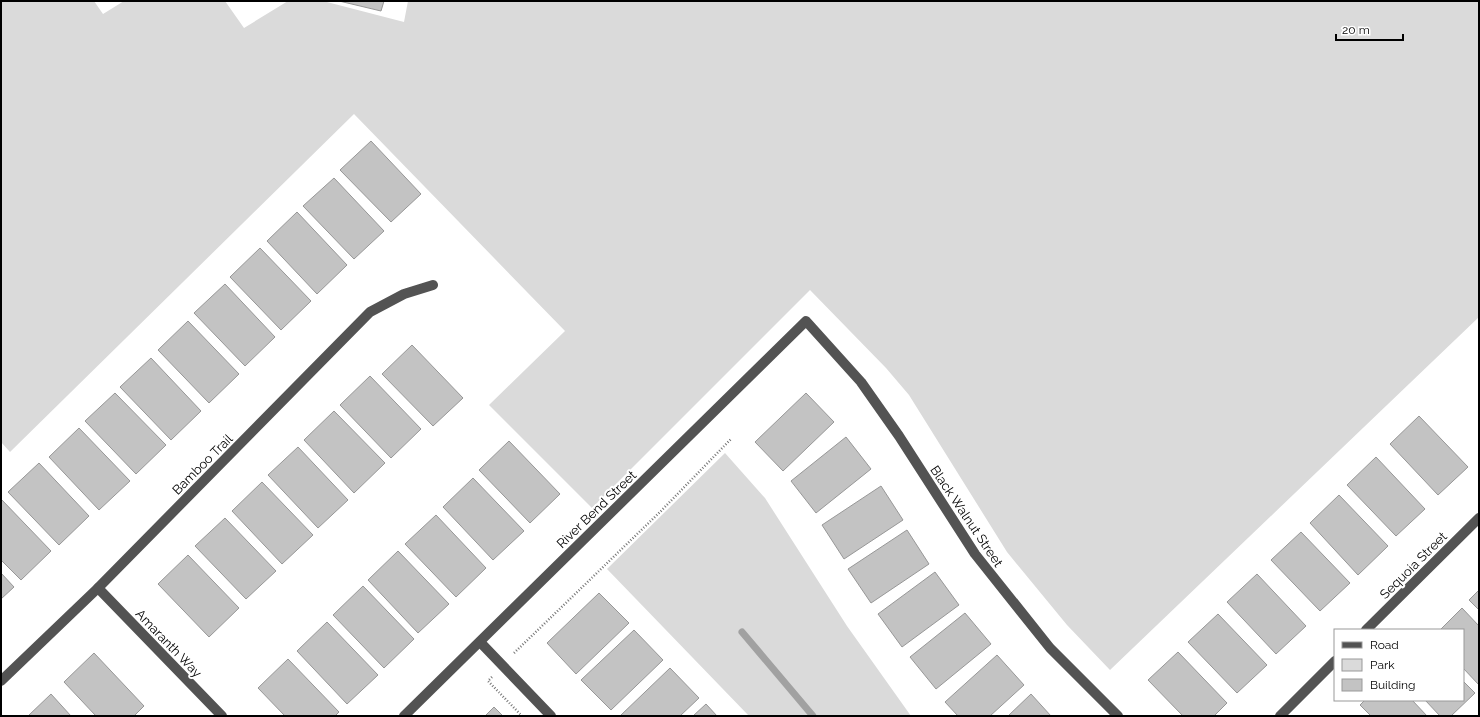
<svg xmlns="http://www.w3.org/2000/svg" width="1480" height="717" font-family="Raleway,sans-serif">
<rect width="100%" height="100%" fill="#fff"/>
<!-- green -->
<g fill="#dadada">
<path d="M1,1H94L103,14L124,1H225L244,28L288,1H323L404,22L408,1H1479V317L1110,670L1067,625L1007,552L909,395L886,368L810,290L592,508L489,405L565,331L354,114L10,452L1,442Z"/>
<path d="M725,453L765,498L847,626L911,716H749L607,569Z"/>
</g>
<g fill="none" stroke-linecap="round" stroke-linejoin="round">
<!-- stream -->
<path stroke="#a1a1a1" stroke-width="7" d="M742,632L813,716"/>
</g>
<!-- building -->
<g fill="#c3c3c3" stroke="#979797">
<path d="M339,1H384L381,11Z"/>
<path d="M371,141L421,194L391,222L340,170Z"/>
<path d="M334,178L384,231L354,259L303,206Z"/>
<path d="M297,212L347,265L317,294L267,241Z"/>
<path d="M260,248L311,301L281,330L230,277Z"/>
<path d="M225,284L275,337L245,366L194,313Z"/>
<path d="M188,321L239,374L209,403L158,350Z"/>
<path d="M412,345L463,398L433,426L382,374Z"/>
<path d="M151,358L201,411L171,440L120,387Z"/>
<path d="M370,376L421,429L391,458L340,405Z"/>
<path d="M115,393L166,445L136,474L85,421Z"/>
<path d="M806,393L834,422L783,471L755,442Z"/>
<path d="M334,411L385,463L354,493L304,440Z"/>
<path d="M1419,416L1468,467L1438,495L1390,444Z"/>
<path d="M79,428L130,481L99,510L49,457Z"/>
<path d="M846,437L871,469L816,513L791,481Z"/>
<path d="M509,441L560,494L530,523L479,470Z"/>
<path d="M298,447L348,500L318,528L268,475Z"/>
<path d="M1376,457L1425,509L1396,536L1347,485Z"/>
<path d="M39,463L89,516L59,545L8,492Z"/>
<path d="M473,478L524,531L493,560L443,507Z"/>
<path d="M262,482L313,535L282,564L232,511Z"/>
<path d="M881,486L903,520L844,559L822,525Z"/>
<path d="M1339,495L1388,546L1358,575L1310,523Z"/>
<path d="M1,499L51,551L21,580L1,560Z"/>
<path d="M436,515L486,568L456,597L405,544Z"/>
<path d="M225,518L276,571L246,599L195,546Z"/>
<path d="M907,530L929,564L871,603L848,569Z"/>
<path d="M1301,532L1350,583L1320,611L1271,560Z"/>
<path d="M398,551L449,604L418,633L368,580Z"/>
<path d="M188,555L239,608L209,637L158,584Z"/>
<path d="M935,572L959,605L902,647L878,614Z"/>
<path d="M1,573L14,587L1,599Z"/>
<path d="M1257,574L1306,626L1276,654L1227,602Z"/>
<path d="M363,586L414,639L384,668L333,615Z"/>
<path d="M1479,590V610L1469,600Z"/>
<path d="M599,593L629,623L576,674L547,643Z"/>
<path d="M1462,608L1479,626V685L1463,668V630H1440Z"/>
<path d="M965,613L991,644L936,689L910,657Z"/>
<path d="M1218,614L1267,665L1237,693L1188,642Z"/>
<path d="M327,622L378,675L347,704L297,651Z"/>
<path d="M634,630L663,660L611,710L581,680Z"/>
<path d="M1178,652L1227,703L1214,716H1183L1148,680Z"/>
<path d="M94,653L144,706L134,716H96L64,682Z"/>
<path d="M997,655L1024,685L990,716H958L945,702Z"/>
<path d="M288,659L339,712L335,716H285L258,688Z"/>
<path d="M670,668L699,698L680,716H620Z"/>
<path d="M1463,681L1475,693L1451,716H1440L1425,700H1463Z"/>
<path d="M51,694L71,716H28Z"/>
<path d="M1031,694L1051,716H1008Z"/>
<path d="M1365,700H1412L1427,716H1371L1360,705Z"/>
<path d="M706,704L717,716H693Z"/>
<path d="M494,707L503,716H485Z"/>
</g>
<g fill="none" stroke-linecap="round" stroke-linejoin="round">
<!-- path -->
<g stroke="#757575" stroke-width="2.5" stroke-dasharray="1 2" stroke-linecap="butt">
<path d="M514,653L660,512L731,439"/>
<path d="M492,677L488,681L522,716"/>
</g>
<!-- minor -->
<g stroke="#535353" stroke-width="10">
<path d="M98,588L222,716"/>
<path d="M1366,630L1479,518"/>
<path d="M480,642L551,716"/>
<path d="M1,681L98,588L370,312L404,294L433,285"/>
<path d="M404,716L806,321L861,382L899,436L975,554L1050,648L1118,716"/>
<path d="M1280,716L1335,661"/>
</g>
</g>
<g text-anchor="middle" stroke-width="4" stroke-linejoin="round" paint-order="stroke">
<!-- street labels -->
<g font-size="13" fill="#000" stroke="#fff">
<text transform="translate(202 464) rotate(-45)" y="5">Bamboo Trail</text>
<text transform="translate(596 509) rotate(-44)" y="5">River Bend Street</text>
<text transform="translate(967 516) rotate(56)" y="5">Black Walnut Street</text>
<text transform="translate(1413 565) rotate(-45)" y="5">Sequoia Street</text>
<text transform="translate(169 643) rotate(46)" y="5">Amaranth Way</text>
</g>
</g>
<!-- border -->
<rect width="1480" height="717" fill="none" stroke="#000000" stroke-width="4"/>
<!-- legend -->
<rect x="1334" y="629" width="130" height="72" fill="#ffffff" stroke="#999999"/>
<rect x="1342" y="642" width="20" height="6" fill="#535353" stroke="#999999"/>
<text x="1370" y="649" font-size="12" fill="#000000">Road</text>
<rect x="1342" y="659" width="20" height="12" fill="#dadada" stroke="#999999"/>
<text x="1370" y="669" font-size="12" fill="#000000">Park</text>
<rect x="1342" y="679" width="20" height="12" fill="#c3c3c3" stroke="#999999"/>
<text x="1370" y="689" font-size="12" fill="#000000">Building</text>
<!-- scale -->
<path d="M1336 34v6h67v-6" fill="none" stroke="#000000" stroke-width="2"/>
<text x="1342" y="34" font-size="12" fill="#000000" stroke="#ffffff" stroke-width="3" paint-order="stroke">20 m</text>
</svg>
